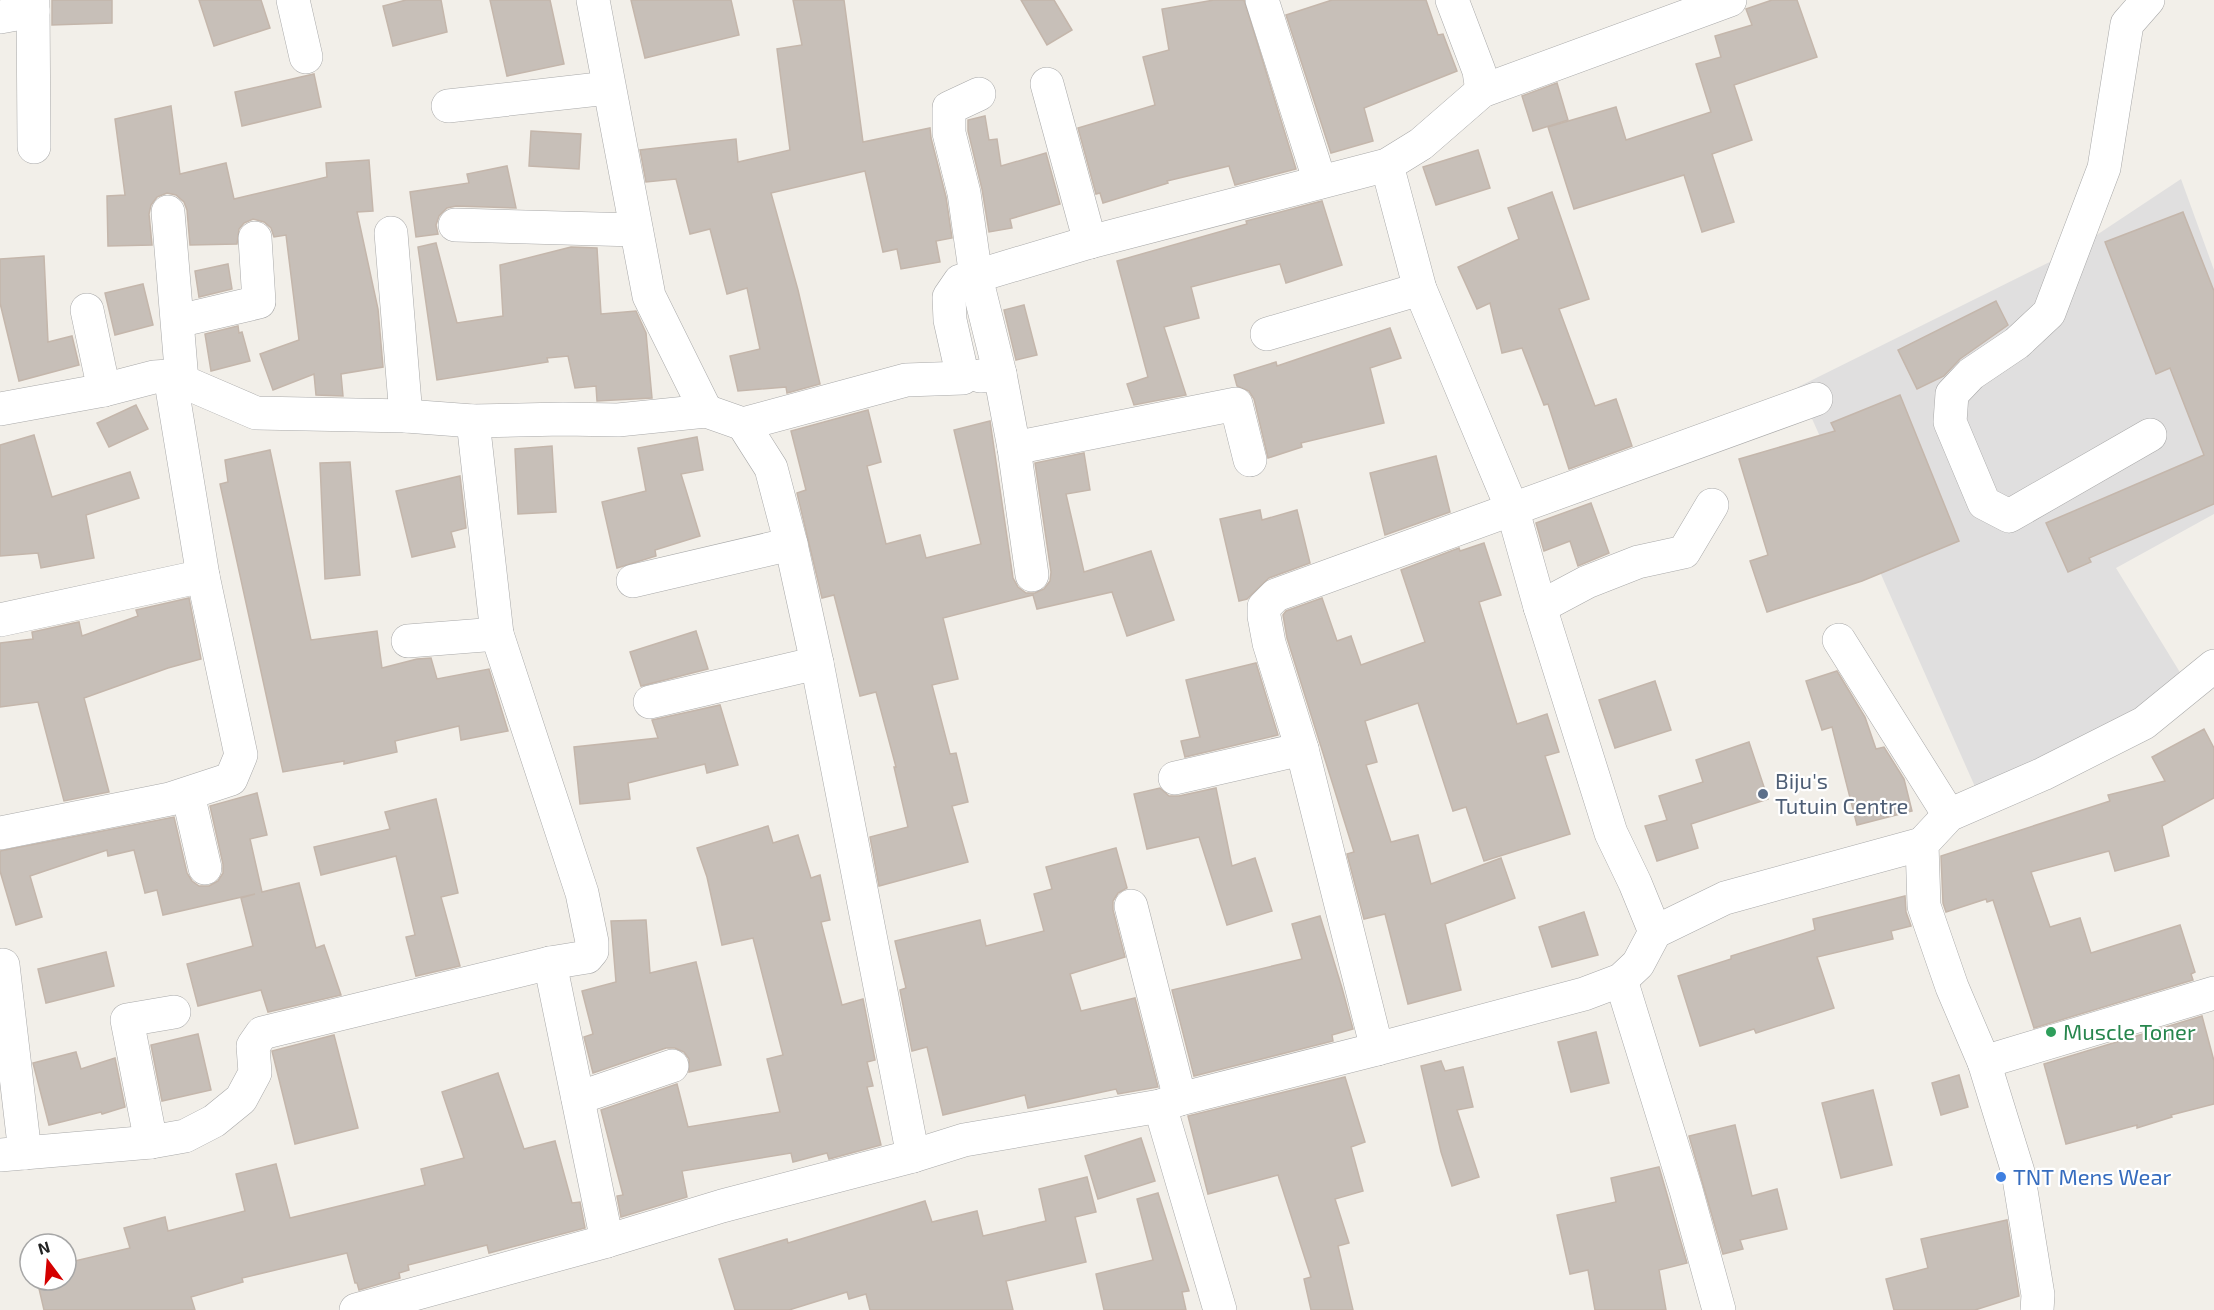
<svg xmlns="http://www.w3.org/2000/svg" width="2214" height="1310" font-family="'Exo 2',sans-serif">
<rect width="100%" height="100%" fill="#f2efe9"/>
<!-- residential -->
<path fill="#e0dfdf" d="M2181,179L2214,270V514L2116,568L2181,674L2128,714L1976,789L1798,387L2074,250Z"/>
<!-- building -->
<g fill="#c7bfb8" stroke="#c4b6ab" stroke-width="1.5">
<path d="M52,0H112V23L52,25Z"/>
<path d="M199,0H261L270,28L214,46Z"/>
<path d="M406,0H441L447,32L393,46L383,6Z"/>
<path d="M490,0H550L564,64L507,76Z"/>
<path d="M631,0H731L739,35L645,58Z"/>
<path d="M793,0H844L863,142L930,128L931,138L946,197L952,238L936,241L940,262L901,269L897,249L883,252L865,171L771,193L798,290L820,384L787,393L786,387L738,391L730,356L760,349L747,288L727,294L710,229L690,234L676,179L646,182L640,150L736,139L738,162L790,150L777,49L802,45Z"/>
<path d="M1021,0H1054L1072,30L1047,45Z"/>
<path d="M1214,0H1244L1296,169L1235,185L1229,166L1167,181L1168,183L1103,203L1100,193L1096,194L1078,128L1155,105L1143,57L1169,50L1162,9Z"/>
<path d="M1332,0H1426L1438,35L1443,34L1457,71L1364,108L1373,141L1331,153L1286,15Z"/>
<path d="M1772,0H1797L1817,57L1734,85L1752,140L1712,154L1734,222L1702,232L1684,175L1574,209L1548,127L1616,107L1626,140L1711,112L1696,64L1721,57L1715,36L1752,25L1746,9Z"/>
<path d="M314,74L321,107L242,126L235,92Z"/>
<path d="M1557,83L1568,120L1533,131L1522,96Z"/>
<path d="M171,106L180,174L226,163L234,199L327,177L326,163L369,160L373,211L357,212L378,309L383,367L341,374L343,396L316,395L314,374L273,390L260,354L299,340L286,235L274,237L271,228L264,222L253,219L244,223L239,229L237,244L190,245L187,210L184,202L176,195L167,193L157,197L151,205L149,214L152,245L108,246L107,196L125,195L115,119Z"/>
<path d="M985,116L989,140L997,139L1001,166L1046,153L1060,204L1010,219L1012,228L989,232L982,189L968,131V120Z"/>
<path d="M531,131L581,134L579,169L529,166Z"/>
<path d="M1478,150L1490,188L1436,205L1423,167Z"/>
<path d="M507,166L516,208L456,206L447,208L439,216L436,225L438,234L416,237L410,192L469,183L467,174Z"/>
<path d="M1552,192L1589,299L1559,309L1595,406L1616,399L1632,446L1569,469L1548,404L1544,405L1522,348L1502,353L1490,303L1477,309L1458,267L1519,239L1508,208Z"/>
<path d="M1322,201L1342,265L1286,283L1280,264L1191,287L1199,318L1164,327L1186,395L1134,405L1127,384L1148,377L1117,261L1247,224L1246,221Z"/>
<path d="M2183,212L2214,291V504L2089,558L2091,562L2068,572L2046,523L2204,455L2170,368L2156,374L2105,242Z"/>
<path d="M436,243L457,323L503,316L500,265L571,247L597,248L601,314L636,311L646,333L652,398L597,401L596,386L575,388L568,356L547,358L548,362L437,380L418,247Z"/>
<path d="M44,256L48,342L72,336L79,365L19,381L0,303V259Z"/>
<path d="M228,264L232,289L199,297L195,271Z"/>
<path d="M143,284L153,325L115,335L105,293Z"/>
<path d="M1996,301L2008,325L1960,359L1944,376L1917,389L1898,350Z"/>
<path d="M1024,305L1037,355L1016,360L1004,310Z"/>
<path d="M238,326L239,333L242,332L250,361L211,371L205,334Z"/>
<path d="M1390,328L1401,358L1370,368L1384,423L1301,443L1302,447L1268,458L1254,399L1249,391L1237,386L1234,375L1276,362L1277,366Z"/>
<path d="M1900,395L1959,541L1862,581L1767,612L1750,561L1768,555L1739,459L1835,431L1831,423Z"/>
<path d="M136,405L148,429L109,447L97,423Z"/>
<path d="M868,410L881,462L867,466L886,544L920,535L926,558L981,544L954,430L990,421L1013,578L1018,587L1026,593H1035L1044,589L1050,581L1051,572L1035,463L1084,453L1090,490L1066,494L1084,572L1151,551L1174,620L1127,636L1112,592L1037,609L1033,595L943,618L958,679L932,685L950,754L956,753L968,802L952,806L968,862L879,886L870,837L908,827L894,767H896L876,692L860,696L834,595L822,598L797,493L806,490L791,431Z"/>
<path d="M34,435L52,497L130,472L139,498L86,515L94,558L41,568L38,553L0,556V445Z"/>
<path d="M697,437L703,470L681,474L700,536L655,550L656,556L617,568L602,502L646,491L638,448Z"/>
<path d="M552,446L556,512L518,514L515,449Z"/>
<path d="M270,450L311,640L377,631L382,668L417,659L431,658L437,679L489,669L508,731L461,740L459,726L395,741L397,752L344,764V761L283,772L220,484L228,482L225,460Z"/>
<path d="M1436,456L1450,512L1385,535L1370,473Z"/>
<path d="M350,462L360,575L325,579L320,463Z"/>
<path d="M460,476L466,528L451,532L455,547L412,557L396,491Z"/>
<path d="M1591,503L1609,553L1578,566L1570,541L1544,551L1536,523Z"/>
<path d="M1260,510L1262,520L1297,510L1310,563L1269,578L1247,599L1239,601L1220,519Z"/>
<path d="M1484,543L1501,595L1479,602L1517,724L1547,714L1559,752L1545,756L1570,834L1484,861L1466,807L1453,811L1418,703L1365,721L1377,762L1366,765L1391,842L1418,835L1431,884L1501,858L1515,898L1445,924L1461,990L1408,1004L1385,914L1364,919L1347,854L1354,852L1287,638L1283,615L1286,611L1322,598L1337,641L1351,636L1361,665L1425,642L1401,570L1459,548L1460,551Z"/>
<path d="M189,598L201,659L168,668L84,698L109,792L64,801L38,702L0,707V643L33,639L32,632L79,622L82,636L138,616L136,610Z"/>
<path d="M696,631L708,669L641,686L630,652Z"/>
<path d="M1256,663L1278,735L1185,757L1181,741L1200,737L1186,680Z"/>
<path d="M1837,671L1865,717L1876,749L1884,747L1904,779L1912,811L1857,825L1832,727L1822,730L1806,681Z"/>
<path d="M1655,681L1671,730L1615,748L1599,700Z"/>
<path d="M720,705L738,765L707,773L705,764L628,783L630,799L580,804L574,747L658,738L652,720Z"/>
<path d="M2204,729L2214,748V798L2162,826L2169,856L2115,871L2109,851L2031,872L2050,927L2080,918L2091,953L2180,925L2195,972L2191,974L2193,980L2034,1028L1993,900L1987,902L1986,899L1946,912L1943,903L1941,856L2110,801L2108,795L2165,781L2152,757Z"/>
<path d="M1749,742L1768,799L1691,824L1698,848L1657,861L1645,826L1667,820L1659,796L1703,782L1696,760Z"/>
<path d="M1160,788L1169,796H1179L1216,788L1232,866L1255,858L1272,911L1227,925L1199,837L1147,849L1134,794Z"/>
<path d="M257,793L267,835L250,839L262,892L299,883L316,948L324,945L341,995L268,1012L261,990L198,1006L187,964L253,946L241,898L255,894L163,915L157,890L145,893L134,850L108,856L107,850L30,876L42,917L16,925L0,871V851L174,817L187,873L192,881L199,886H209L218,881L223,873V864L210,806Z"/>
<path d="M436,799L458,893L441,897L460,966L416,976L406,937L415,935L396,856L321,875L314,847L390,829L385,812Z"/>
<path d="M768,826L773,843L798,835L811,878L820,875L830,920L821,922L842,1005L863,999L875,1060L867,1062L873,1086L867,1087L881,1145L829,1159L827,1153L793,1162L791,1153L682,1171L687,1197L621,1217L617,1196L623,1195L601,1110L677,1084L688,1127L780,1112L767,1059L783,1055L753,938L722,945L707,877L697,848Z"/>
<path d="M1116,848L1127,888L1118,893L1113,901V910L1125,957L1070,974L1081,1011L1135,998L1158,1087L1118,1094L1116,1089L1028,1108L1025,1095L943,1115L927,1047L912,1051L900,990L906,988L895,941L980,920L986,946L1044,931L1034,894L1052,889L1046,867Z"/>
<path d="M1905,896L1906,912L1911,926L1891,931L1893,939L1817,957L1834,1008L1756,1033L1754,1029L1700,1046L1678,976L1731,959V956L1815,930L1813,919Z"/>
<path d="M1584,912L1598,955L1552,967L1539,927Z"/>
<path d="M1320,916L1342,988L1353,1029L1332,1035L1333,1041L1194,1076L1172,990L1302,959L1292,924Z"/>
<path d="M646,920L650,973L696,962L721,1065L689,1072V1059L684,1052L675,1048H666L593,1073L584,1037L593,1034L582,991L616,982L611,921Z"/>
<path d="M106,952L114,986L46,1003L38,969Z"/>
<path d="M2202,1016L2214,1061V1104L2171,1115L2172,1117L2137,1128V1125L2066,1144L2044,1064Z"/>
<path d="M1596,1032L1609,1083L1571,1092L1558,1042Z"/>
<path d="M198,1034L211,1090L162,1101L151,1045Z"/>
<path d="M334,1035L358,1128L295,1144L272,1051Z"/>
<path d="M76,1052L81,1069L115,1058L125,1107L102,1114L101,1112L49,1125L33,1063Z"/>
<path d="M1441,1061L1445,1071L1463,1067L1473,1107L1457,1110L1479,1177L1452,1186L1441,1152L1421,1066Z"/>
<path d="M498,1073L524,1149L555,1141L572,1203L580,1202L585,1228L489,1253L487,1245L408,1265L409,1270L399,1273L400,1278L359,1290L357,1283H355L347,1253L242,1278L243,1282L191,1297L195,1310H44L37,1280H66V1263L130,1248L124,1228L165,1217L168,1231L245,1211L236,1174L276,1164L290,1218L425,1185L421,1169L464,1158L442,1092Z"/>
<path d="M1959,1075L1968,1107L1941,1115L1932,1083Z"/>
<path d="M1345,1077L1365,1142L1351,1147L1363,1191L1335,1199L1349,1243L1338,1246L1353,1310H1311L1304,1279L1311,1277L1278,1175L1208,1194L1188,1116Z"/>
<path d="M1873,1090L1892,1165L1841,1178L1822,1103Z"/>
<path d="M1735,1125L1752,1196L1777,1189L1787,1229L1740,1240L1743,1249L1723,1254L1689,1136Z"/>
<path d="M1141,1138L1155,1181L1098,1199L1085,1156Z"/>
<path d="M1659,1167L1687,1263L1659,1270L1666,1310H1595L1588,1270L1570,1274L1557,1215L1616,1202L1611,1178Z"/>
<path d="M1087,1177L1096,1212L1075,1217L1086,1262L1006,1281L1013,1310H870L866,1294L849,1299L847,1292L789,1310H735L719,1259L787,1239L788,1243L925,1201L932,1222L977,1211L983,1236L1046,1221L1039,1189Z"/>
<path d="M1158,1193L1189,1291L1182,1292L1186,1310H1104L1096,1274L1153,1260L1137,1199Z"/>
<path d="M2007,1220L2019,1296L1975,1310H1894L1886,1279L1928,1268L1921,1239Z"/>
</g>
<g fill="none" stroke-linecap="round" stroke-linejoin="round">
<!-- minor casing -->
<g stroke="#a9a9a9" stroke-width="34">
<g id="minor">
<path d="M33,0L34,147"/>
<path d="M293,0L306,57"/>
<path d="M593,0L649,296L706,411"/>
<path d="M1262,0L1320,182"/>
<path d="M1452,0L1479,71L1482,91"/>
<path d="M2148,0L2127,24L2104,168L2049,313L2017,343L1971,374L1952,394L1950,422L1984,503L2009,516L2150,435"/>
<path d="M0,17L33,11"/>
<path d="M1047,84L1090,242"/>
<path d="M979,94L949,108V133L964,193L976,277L1000,374"/>
<path d="M448,106L608,88"/>
<path d="M1387,165L1420,289L1513,511L1540,607L1611,833L1635,883L1655,932"/>
<path d="M168,212L182,381"/>
<path d="M455,225L636,230"/>
<path d="M391,233L406,416"/>
<path d="M87,310L104,390"/>
<path d="M178,321L259,302L255,238"/>
<path d="M1267,334L1420,289"/>
<path d="M980,376L1000,374L1014,448L1032,575"/>
<path d="M0,409L104,390L154,377L170,376L256,413L406,416L473,421L563,419L618,420L706,411L743,424L906,380L963,378L950,320L949,297L960,281L1090,242L1387,165L1421,144L1482,91L1730,0"/>
<path d="M743,424L771,468L791,544L817,663L913,1156"/>
<path d="M1014,448L1236,404L1250,460"/>
<path d="M633,581L791,544"/>
<path d="M1540,607L1587,582L1638,562L1684,552L1712,505"/>
<path d="M0,620L203,576"/>
<path d="M1839,640L1949,815"/>
<path d="M408,641L497,634"/>
<path d="M650,702L817,663"/>
<path d="M1175,778L1302,749"/>
<path d="M188,794L205,868"/>
<path d="M0,833L170,799L231,779L241,755L203,576L170,376"/>
<path d="M1131,906L1180,1099"/>
<path d="M550,963L607,1241"/>
<path d="M3,965L25,1153"/>
<path d="M1621,980L1686,1190L1719,1310"/>
<path d="M1377,1049L1302,749L1269,643L1264,616V607L1276,595L1816,399"/>
<path d="M1984,1062L2214,993"/>
<path d="M578,1098L672,1066"/>
<path d="M1160,1106L1220,1310"/>
<path d="M151,1142L127,1020L174,1012"/>
<path d="M0,1155L151,1142L185,1136L214,1121L241,1099L255,1073L253,1046L262,1033L550,963L587,957L592,951V942L582,893L497,634L473,421"/>
<path d="M356,1310L607,1241L722,1206L913,1156L964,1140L1160,1106L1180,1099L1377,1049L1584,994L1621,980L1638,964L1655,932L1725,898L1922,844"/>
<path d="M2037,1310L2038,1295L2018,1172L1984,1062L1952,987L1924,906L1922,844L1949,815L2043,774L2144,723L2214,666"/>
</g>
</g>
<!-- minor -->
<use href="#minor" stroke="#fff" stroke-width="33"/>
</g>
<!-- markers -->
<circle fill="#5c6f8a" stroke="#fff" stroke-width="2" cx="1763" cy="794" r="6"/>
<circle fill="#2e9e5b" stroke="#fff" stroke-width="2" cx="2051" cy="1032" r="6"/>
<circle fill="#3f7fe0" stroke="#fff" stroke-width="2" cx="2001" cy="1177" r="6"/>
<g text-anchor="middle" stroke-width="4.5" stroke-linejoin="round" paint-order="stroke">
<!-- service labels -->
<g font-size="22" fill="#4e5e75" stroke="#fff" text-anchor="start">
<text x="1775" y="789">Biju's<tspan x="1775" dy="25">Tutuin Centre</tspan></text>
</g>
<!-- leisure labels -->
<g font-size="22" fill="#27864d" stroke="#fff" text-anchor="start">
<text x="2063" y="1040">Muscle Toner</text>
</g>
<!-- shop labels -->
<g font-size="22" fill="#366cbe" stroke="#fff" text-anchor="start">
<text x="2013" y="1185">TNT Mens Wear</text>
</g>
</g>
<!-- north arrow -->
<g transform="translate(48 1262) rotate(344)"><circle r="28" fill="#ffffff" stroke="#a7a7a7" stroke-width="1.5"/>
<path d="M0-4.5L10 22L0 15L-10 22Z" fill="#d40000"/>
<text y="-9" font-size="16" font-weight="bold" text-anchor="middle" fill="#222222">N</text>
</g>
</svg>
